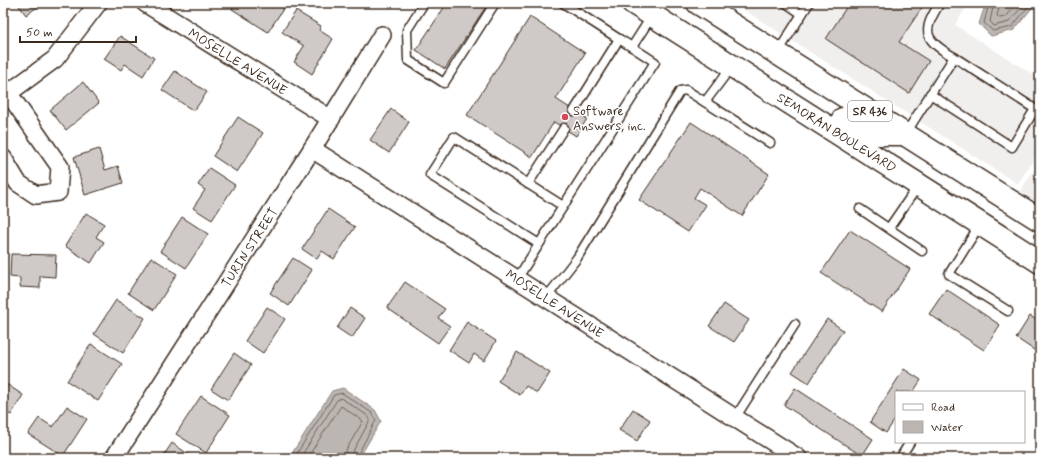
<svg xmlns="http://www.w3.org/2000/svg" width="1043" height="461" font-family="Mynerve,sans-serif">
<rect width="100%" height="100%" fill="#fff"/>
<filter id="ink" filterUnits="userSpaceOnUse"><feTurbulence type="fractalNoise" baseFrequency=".025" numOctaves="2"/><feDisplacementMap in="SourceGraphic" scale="8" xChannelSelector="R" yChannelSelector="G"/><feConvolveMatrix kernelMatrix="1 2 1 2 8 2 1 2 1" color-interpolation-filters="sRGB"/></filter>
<g filter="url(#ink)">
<!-- built -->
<g fill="#f1efee">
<path d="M733,3H969L955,25L1040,79V149L1018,184Z"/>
<path d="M1040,160V205L1020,192Z"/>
</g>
<!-- water -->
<g fill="#bcb6b3" stroke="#887e77">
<path d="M986,3H1036L1014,30L991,36L979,24Z"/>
<path d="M343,388L375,410L381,421L359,458H289L332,391Z"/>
</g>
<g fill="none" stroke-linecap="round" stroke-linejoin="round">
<!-- shore -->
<g stroke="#6f625a" stroke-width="1">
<path d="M989,3L984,23L993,31L1012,27L1031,3"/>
<path d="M994,3L990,21L994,26L1009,22L1025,3"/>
<path d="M1000,3L997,16L999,18L1006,17L1017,3"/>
<path d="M294,458L334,395L342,393L372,413L376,420L356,458"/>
<path d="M300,458L337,400L341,398L368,416L370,420L352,453L351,458"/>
<path d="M307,458L341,406L363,421L346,450L345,458"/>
</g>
</g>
<!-- building -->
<g fill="#cfcac7" stroke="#3b2a1e">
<path d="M17,3H43L26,15Z"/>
<path d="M236,3H287L268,32L232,9Z"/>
<path d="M447,3H484L487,5L445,69L416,50Z"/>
<path d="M849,3H925L899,42L929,61L909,93L826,39Z"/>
<path d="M296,11L321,26L319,30L333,39L312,74L294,62L304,46L282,32Z"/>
<path d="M530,17L585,53L556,99L587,119L576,136L554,122L532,157L467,115Z"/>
<path d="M120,36L154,58L143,76L125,64L121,70L104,59Z"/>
<path d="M175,71L207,92L194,111L162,90Z"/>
<path d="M83,82L99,103L66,130L50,110Z"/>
<path d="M391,109L409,122L389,153L370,140Z"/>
<path d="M238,117L263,133L237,172L213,156Z"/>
<path d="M691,122L769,174L742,216L700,188L694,198L706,205L688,232L639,200Z"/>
<path d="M99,149L105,170L118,166L123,183L85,195L74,157Z"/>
<path d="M209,168L235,185L212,220L193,208L205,190L198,185Z"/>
<path d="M328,209L355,227L334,259L322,251L317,259L302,249Z"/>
<path d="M86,213L104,224L96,237L104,242L91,263L65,246Z"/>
<path d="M182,217L208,234L186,268L160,251Z"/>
<path d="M850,230L910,269L882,312L821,273Z"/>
<path d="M11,254L56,255L55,277L40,276V288L20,287V278L10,277Z"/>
<path d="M151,257L177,274L154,310L128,293Z"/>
<path d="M293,258L312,270L289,306L270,293Z"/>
<path d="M405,282L445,309L438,318L450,326L438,343L387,308Z"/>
<path d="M946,289L1000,325L984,350L929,314Z"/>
<path d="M116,300L145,318L123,353L94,334Z"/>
<path d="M724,304L749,320L734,342L709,326Z"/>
<path d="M267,307L285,319L263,353L245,341Z"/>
<path d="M350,308L365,318L352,338L337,328Z"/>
<path d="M1030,316L1040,322V354L1016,338Z"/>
<path d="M827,319L843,330L809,383L792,372Z"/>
<path d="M467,322L496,341L484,361L474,354L469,363L449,350Z"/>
<path d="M91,344L122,364L98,401L67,381Z"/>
<path d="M517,352L550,373L537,393L526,386L520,395L498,381Z"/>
<path d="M234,353L251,365L228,400L211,389Z"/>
<path d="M904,369L921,380L913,392H896V418L886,433L870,422Z"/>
<path d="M3,382L23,395L11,415L3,410Z"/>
<path d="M795,388L873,439L862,456L784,405Z"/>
<path d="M201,396L230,415L206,453L176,434Z"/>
<path d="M67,406L87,419L63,456L28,434L39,418L53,427Z"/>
<path d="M633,409L650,420L637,441L619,430Z"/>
<path d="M172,443L191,456L190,458H162Z"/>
</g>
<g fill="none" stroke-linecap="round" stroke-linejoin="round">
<!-- lane casing -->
<g stroke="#3b2a1e" stroke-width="11">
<g id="lane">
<path d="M424,3L407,30L408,60L444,83L495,3"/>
<path d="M563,3L619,39"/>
<path d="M786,3L802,14"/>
<path d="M778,52L809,3"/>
<path d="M930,94L1012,147L1035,109L954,57"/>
<path d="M705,102L732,66"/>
<path d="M574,111L619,39L632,47"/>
<path d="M906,133L954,57C924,40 921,32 940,3"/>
<path d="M528,184L564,128"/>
<path d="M860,209L922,251"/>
<path d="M979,226L949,274L1008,311"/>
<path d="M889,228L918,186"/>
<path d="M539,244L430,175L454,137L563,206"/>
<path d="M517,279L655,62L632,47L646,25L654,17"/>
<path d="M546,298L577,258L680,91L686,90L770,143"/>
<path d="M735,418L795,324"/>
<path d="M900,458L910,442"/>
</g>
</g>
<!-- street casing -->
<g stroke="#3b2a1e" stroke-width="20">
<g id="street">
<path d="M145,3L331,119"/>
<path d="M3,97L55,59L98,3"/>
<path d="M312,149L798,458"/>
<path d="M3,158L18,183L36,195L58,192L60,167L9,94"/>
<path d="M114,458L312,149L382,35"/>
</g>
</g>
<!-- primary casing -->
<g stroke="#3b2a1e" stroke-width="25">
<g id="primary">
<path d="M633,3L1040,262"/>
<path d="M698,3L1040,220"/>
<path d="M843,119L867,134H906"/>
</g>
</g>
<!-- lane -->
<use href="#lane" stroke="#fff" stroke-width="8"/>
<!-- street -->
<use href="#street" stroke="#fff" stroke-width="17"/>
<!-- primary -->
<use href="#primary" stroke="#fff" stroke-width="22"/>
</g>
</g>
<!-- markers -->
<circle fill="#d1495b" stroke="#fff" stroke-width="1.5" cx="565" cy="117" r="4"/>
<g text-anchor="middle" stroke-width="3" stroke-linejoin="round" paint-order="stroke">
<!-- shield labels -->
<rect fill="#fff" stroke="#766a62" stroke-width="1" x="848" y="101" width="44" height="20" rx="3"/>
<g font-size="12" font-weight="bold" fill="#3b2a1e">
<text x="870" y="115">SR 436</text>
</g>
<!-- street labels -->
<g font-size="13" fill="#3b2a1e" stroke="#fff">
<text transform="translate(238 61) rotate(32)" y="5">MOSELLE AVENUE</text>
<text transform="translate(837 132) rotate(32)" y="5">SEMORAN BOULEVARD</text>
<text transform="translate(249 247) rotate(-57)" y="5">TURIN STREET</text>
<text transform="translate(555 303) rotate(33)" y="5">MOSELLE AVENUE</text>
</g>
<!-- poi labels -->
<g font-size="13" fill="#3b2a1e" stroke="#fff" text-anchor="start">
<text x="573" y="115">Software<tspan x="573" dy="15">Answers, inc.</tspan></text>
</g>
</g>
<!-- margin -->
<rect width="1043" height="461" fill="none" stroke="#fff" stroke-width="16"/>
<rect x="8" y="8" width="1027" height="445" fill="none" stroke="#3b2a1e" stroke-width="1.5" filter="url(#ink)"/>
<!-- legend -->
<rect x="895" y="391" width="130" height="52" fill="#ffffff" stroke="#b1aaa5"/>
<rect x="903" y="404" width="20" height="6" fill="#ffffff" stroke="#b1aaa5"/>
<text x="931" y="411" font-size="12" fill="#3b2a1e">Road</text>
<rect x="903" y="421" width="20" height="12" fill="#bcb6b3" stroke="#b1aaa5"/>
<text x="931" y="431" font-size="12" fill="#3b2a1e">Water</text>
<!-- scale -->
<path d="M20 36v6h116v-6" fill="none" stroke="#3b2a1e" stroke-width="2"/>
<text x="26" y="36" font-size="12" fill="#3b2a1e" stroke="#ffffff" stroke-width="3" paint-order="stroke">50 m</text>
</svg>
